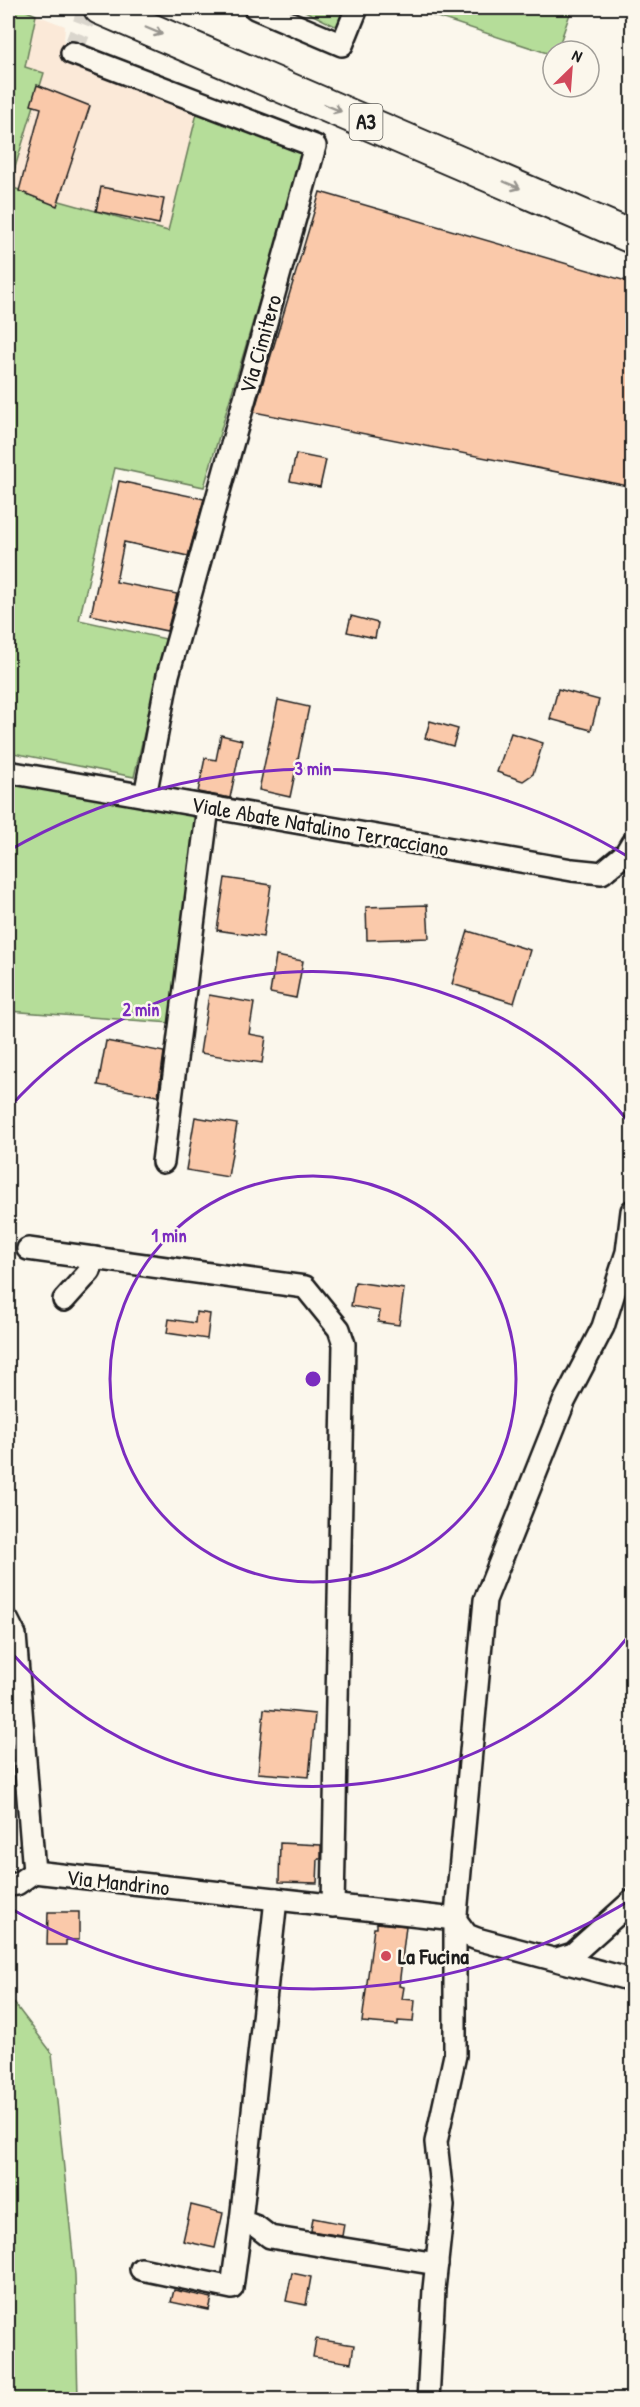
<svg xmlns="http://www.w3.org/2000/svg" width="640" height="2407" font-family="'Patrick Hand',sans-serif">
<rect width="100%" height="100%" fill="#fbf7ec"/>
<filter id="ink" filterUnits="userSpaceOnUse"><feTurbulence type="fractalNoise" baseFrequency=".0167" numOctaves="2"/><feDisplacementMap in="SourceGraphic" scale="12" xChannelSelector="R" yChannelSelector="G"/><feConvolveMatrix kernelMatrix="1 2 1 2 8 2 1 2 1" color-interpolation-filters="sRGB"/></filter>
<g filter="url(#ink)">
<!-- built -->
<path fill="#fbe9d8" d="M36,15L65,26L63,58L198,109L169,231L9,187L43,73L25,67Z"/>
<!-- green -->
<g fill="#b5dd99" stroke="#687c5a" stroke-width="1.5">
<path d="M8,8H20L36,15L25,67L44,73L9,187L168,231L198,109L303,153L204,487L115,468L79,620L166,639L134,777L8,752Z"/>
<path d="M299,8H343L337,27Z"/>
<path d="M410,8H572L557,51H553V55Z"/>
<path d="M8,781L199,815L171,1023L8,1011Z"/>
<path d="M8,1995L52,2053L75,2275L78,2399H8Z"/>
</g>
<!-- building -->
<g fill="#fac9aa" stroke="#1c1c1c" stroke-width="1.5">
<path d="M37,85L90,106L57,206L19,191L41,108L31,105Z"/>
<path d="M101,187L164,199L159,224L96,211Z"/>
<path d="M320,192L633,283V487L254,412Z"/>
<path d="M296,454L326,460L320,487L290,481Z"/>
<path d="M119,481L204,499L188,556L124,542L116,582L177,594L167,631L91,615Z"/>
<path d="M351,616L378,623L375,638L347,632Z"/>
<path d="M558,689L599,700L591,730L550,719Z"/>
<path d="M278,700L309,707L290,797L259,790Z"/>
<path d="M430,721L458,729L453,746L425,738Z"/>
<path d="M511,733L543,743L533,774L523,781L497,772Z"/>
<path d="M221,735L242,740L230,798L198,792L205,758L216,760Z"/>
<path d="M225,878L271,885L263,937L217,930Z"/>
<path d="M427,905L429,938L367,940L366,907Z"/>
<path d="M468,931L530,950L514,1003L452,984Z"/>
<path d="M276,956L303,961L296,998L270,993Z"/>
<path d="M209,995L254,1003L249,1034L266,1037L262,1063L200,1053Z"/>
<path d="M106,1041L164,1052L158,1096L98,1085Z"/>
<path d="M195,1117L237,1124L228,1177L186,1170Z"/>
<path d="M355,1282L404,1289L399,1325L378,1322L380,1311L351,1306Z"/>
<path d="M196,1312L210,1314L207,1339L167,1333L169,1319L195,1323Z"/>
<path d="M264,1709L315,1714L309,1777L258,1773Z"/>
<path d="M280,1843L321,1845V1859H318L317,1883L279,1882Z"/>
<path d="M48,1912H79V1940H66V1945H47Z"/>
<path d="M377,1923L406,1926L399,1986L404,1987L402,1999L415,2000L413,2022L398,2021V2025L362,2022L374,1928H377Z"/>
<path d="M191,2205L223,2213L215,2248L183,2241Z"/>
<path d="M313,2218L344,2224L342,2236L311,2231Z"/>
<path d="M292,2273L311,2277L306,2305L286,2301Z"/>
<path d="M174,2290L212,2298L209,2310L171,2302Z"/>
<path d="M316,2339L354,2345L351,2363L313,2357Z"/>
</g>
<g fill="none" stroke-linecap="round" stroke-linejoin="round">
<!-- minor-tunnel -->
<path stroke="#dad6cd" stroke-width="21" stroke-dasharray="21 10" stroke-linecap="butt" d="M72,53L89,8"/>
<!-- minor casing -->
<g stroke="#1c1c1c" stroke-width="26">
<g id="minor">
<path d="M255,8L342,45L357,8"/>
<path d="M72,53L315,146L168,675L145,796"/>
<path d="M8,772L572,870L602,873L626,853L632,843"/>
<path d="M163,1162L208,807"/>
<path d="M28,1249L305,1287L339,1329L344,1344L333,1906"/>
<path d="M64,1300L90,1271L94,1258"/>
<path d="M8,1621L15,1635L34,1872L455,1919"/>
<path d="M8,1885L17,1884L34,1872"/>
<path d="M276,1899L241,2221L257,2227L270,2237L437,2264"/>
<path d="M455,1919L467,1935L477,1939L632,1980"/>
<path d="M557,1959L573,1954L632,1901"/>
<path d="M141,2269L232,2288L241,2221"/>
<path d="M428,2400L434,2289L443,2206L436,2142L455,2055V1925L485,1600L564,1402L603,1327L627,1252L632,1211"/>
</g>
</g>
<!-- highway casing -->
<g stroke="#1c1c1c" stroke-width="36">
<path id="highway" d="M100,8L632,237"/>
</g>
<!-- minor -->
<use href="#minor" stroke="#fbf7ec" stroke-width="21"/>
<!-- highway -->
<use href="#highway" stroke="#fbf7ec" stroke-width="32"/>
</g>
<!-- one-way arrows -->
<defs><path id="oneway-shaft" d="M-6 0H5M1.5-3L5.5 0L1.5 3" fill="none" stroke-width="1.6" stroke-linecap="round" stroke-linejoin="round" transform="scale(1.5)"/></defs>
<g stroke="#97948e">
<use href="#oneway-shaft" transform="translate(154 31) rotate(23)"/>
<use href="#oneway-shaft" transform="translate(333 108) rotate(23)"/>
<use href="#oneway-shaft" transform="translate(512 185) rotate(23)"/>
</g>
</g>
<!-- distance rings -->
<g fill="none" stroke="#7b2cbf" stroke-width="3">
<circle cx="313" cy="1379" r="203"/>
<path d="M632 1632A407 407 0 0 1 8 1649M8 1109A407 407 0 0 1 632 1126"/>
<path d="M632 1899A610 610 0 0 1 8 1907M8 851A610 610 0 0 1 632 859"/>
</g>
<!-- markers -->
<circle fill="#d1495b" stroke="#fbf7ec" stroke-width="2" cx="386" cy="1956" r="6"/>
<g text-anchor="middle" stroke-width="5" stroke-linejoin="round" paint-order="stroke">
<!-- shield labels -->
<rect fill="#fbf7ec" stroke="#5f5e5a" stroke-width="1.5" x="349.5" y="104" width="33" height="36" rx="4.5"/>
<g font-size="21" font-weight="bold" fill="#1c1c1c">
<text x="366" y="129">A3</text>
</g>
<!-- street labels -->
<g font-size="22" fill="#1c1c1c" stroke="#fbf7ec">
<text transform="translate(260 344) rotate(-74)" y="8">Via Cimitero</text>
<text transform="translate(320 826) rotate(10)" y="8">Viale Abate Natalino Terracciano</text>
<text transform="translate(118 1882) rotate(6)" y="8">Via Mandrino</text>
</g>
<!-- poi labels -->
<g font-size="22" font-weight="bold" fill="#1c1c1c" stroke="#fbf7ec" text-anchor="start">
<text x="398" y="1964">La Fucina</text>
</g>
</g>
<circle cx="313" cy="1379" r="9" fill="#7b2cbf" stroke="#fbf7ec" stroke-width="3"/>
<g font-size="18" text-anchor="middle" font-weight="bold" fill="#7b2cbf" stroke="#fbf7ec" stroke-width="5" stroke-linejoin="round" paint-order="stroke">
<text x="313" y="775">3 min</text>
<text x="141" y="1016">2 min</text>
<text x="169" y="1242">1 min</text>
</g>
<!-- margin -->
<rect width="640" height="2407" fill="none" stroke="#fbf7ec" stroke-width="30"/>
<rect x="15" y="15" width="610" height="2377" fill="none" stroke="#1c1c1c" stroke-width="2" filter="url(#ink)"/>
<!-- north arrow -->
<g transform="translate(571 69) rotate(25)"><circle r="28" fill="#fbf7ec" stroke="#a29f99" stroke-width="1.5"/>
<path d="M0-4.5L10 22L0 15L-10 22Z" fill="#d1495b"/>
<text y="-9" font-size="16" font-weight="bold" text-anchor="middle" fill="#1c1c1c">N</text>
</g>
</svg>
